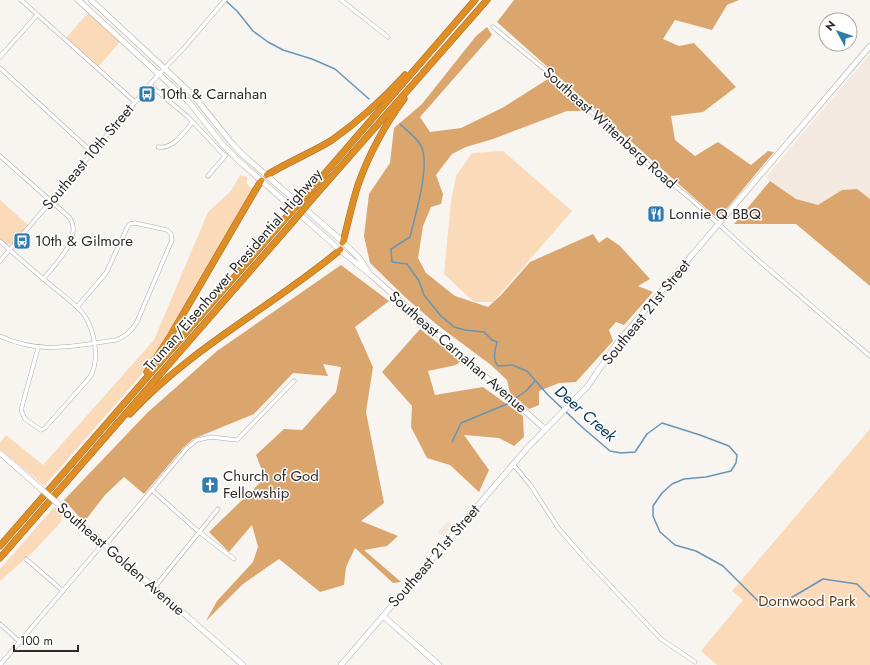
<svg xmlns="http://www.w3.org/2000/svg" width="870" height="665" font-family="Jost,sans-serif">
<rect width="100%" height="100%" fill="#f8f5f1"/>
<!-- built -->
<g fill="#f3e9e0">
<path d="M870,54V199L857,189L842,190L818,205L796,199L770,181L766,177Z"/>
<path d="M447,521L452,526L443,536L438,532Z"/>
</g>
<!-- green -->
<g fill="#fbdaba">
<path d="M88,13L120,42L98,67L66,38Z"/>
<path d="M503,151L572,211L493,302H474L444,274L451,201L456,176L472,153Z"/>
<path d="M240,175L247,177V184L252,189L155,357L142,374L44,486L0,449V443L6,435L43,465L154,340L208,212L231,191Z"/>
<path d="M0,200L28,225L12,244C6,245 4,243 0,239Z"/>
<path d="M870,429V665H717L701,651L743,600L732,591Z"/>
<path d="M54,507L63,513L61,522L35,550L0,581V569Z"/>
</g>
<!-- forest -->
<g fill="#dba56e">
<path d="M514,0H739L727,5L712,30L675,20L663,39L679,46L694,43L736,87L703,112L671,116L675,140L695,156L718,142L751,165L768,151L774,152L718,219L497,22Z"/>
<path d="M487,27L492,35L420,117L430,132L461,128L502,108L548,79L584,111H567L493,139L466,147L452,154L436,175L443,194L441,204L431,207L423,226L418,258L426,273L455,296L488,307L501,295L530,262L593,234L599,243L607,237L620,246L650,279L638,286L653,292L624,325L616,322L609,330L613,341L576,382L559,383L539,391V405L529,409L510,393L507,380L491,365L436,324L406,298L370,263L364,236L369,194L390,163L394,128L422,104L476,36Z"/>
<path d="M770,181L796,199L818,205L842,190L857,189L870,199V286L796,224H734Z"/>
<path d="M341,265L389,301L355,327L373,367L366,412L384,503L361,521L398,536L387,546L364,550L401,582L393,583L355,548L346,567L344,585L320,592L279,559L243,584L206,621L217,601L253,562L258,547L252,525L229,552L209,532L265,478L256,455L284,429L302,430L336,392L341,367L323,364L328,376L293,373L254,414L193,439L183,448L144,494L124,477L105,495L84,522L64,500L147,413L217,351Z"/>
<path d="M420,329L461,361L456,365L428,371L435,395L483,387L523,416L524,437L514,446L499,438L464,435L489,470L479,492L450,465L427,458L411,427L412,406L382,372Z"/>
</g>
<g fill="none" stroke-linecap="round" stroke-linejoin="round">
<!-- stream -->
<g stroke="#6895b6" stroke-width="1.5">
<path d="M225,0L237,11L253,31L268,42L283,50L312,59L335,69L369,99"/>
<path d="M400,124C406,130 415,136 420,144C432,161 415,216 410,237L391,249L392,262L407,264L419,281L424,295L441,316L454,327L465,330L484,332L492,340L497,342C495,351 492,359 498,366L512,365L527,371L548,395L582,427L610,451L621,453L635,452L647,434L662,423L700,435L729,446L737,455L736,463L731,471L706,477L684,479L672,484L662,493L653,506V516L660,532L675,545L696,551L723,566L758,601L767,606L784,602L823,579L857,584L870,597"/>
<path d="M452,442L461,423L507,404L526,391L535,381"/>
</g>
<!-- street casing -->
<g stroke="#adaaa7" stroke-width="4.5">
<g id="street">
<path d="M21,0L135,102"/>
<path d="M341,0L388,37"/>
<path d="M493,27L549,73L642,159L692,200L758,260L870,356"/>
<path d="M0,57L37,15"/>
<path d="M0,68L93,153"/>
<path d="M150,85L188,117L225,156"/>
<path d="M158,147C174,149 183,133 193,122"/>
<path d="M0,156L69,217C84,236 55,265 43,279"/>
<path d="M208,176L226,155"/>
<path d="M0,241C17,257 35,272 53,287C64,296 77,305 85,316C95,333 100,360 90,377L45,428L41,430L25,419L21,410L38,348"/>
<path d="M0,261L159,74L184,48L225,0"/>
<path d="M0,336C41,355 73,346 116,340C125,337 132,330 137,322L172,240L171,234L167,230L135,223L130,224L127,228L106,273L77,307"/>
<path d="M513,464L531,486L559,529L588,562L661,639L695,662"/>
<path d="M152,490L199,532L234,559"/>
<path d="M26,559L63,591"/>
<path d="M154,588L218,509"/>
<path d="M0,624L20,642"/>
<path d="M0,665L100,547L109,541L187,448L197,440L211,437L237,440L294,381"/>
</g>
</g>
<!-- secondary casing -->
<g stroke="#adaaa7" stroke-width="6">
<g id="secondary">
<path d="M78,0L188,101L223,145L239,161L340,250L371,275L545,429"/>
<path d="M91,0L193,95L230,141L242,154L343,242L359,258L368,271"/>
<path d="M0,453L32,481"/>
<path d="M65,510L243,665"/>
<path d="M383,616L439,665"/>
<path d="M341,665L529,446L587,387L618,342L870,46"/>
</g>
</g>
<!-- highway casing -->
<g stroke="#a06b27" stroke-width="7">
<g id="highway">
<path d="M267,175C288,162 311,153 332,140C359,121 383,99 405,75"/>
<path d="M307,194L475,0"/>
<path d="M313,198L487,0"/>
<path d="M343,242C348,223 352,204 358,185C369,154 384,126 404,99"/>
<path d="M147,372L168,340L256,189L261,181"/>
<path d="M130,414C189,349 273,306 340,250"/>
<path d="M0,546L285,219"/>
<path d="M0,558L291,224"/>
</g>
</g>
<!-- street -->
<use href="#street" stroke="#fff" stroke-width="3.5"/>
<!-- secondary -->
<use href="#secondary" stroke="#fff" stroke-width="5"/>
<!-- highway -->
<use href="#highway" stroke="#df8e26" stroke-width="6"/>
<!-- secondary-bridge casing -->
<g stroke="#adaaa7" stroke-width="6" stroke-linecap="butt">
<path id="secondary-bridge" d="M32,481L65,510"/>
</g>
<!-- highway-bridge casing -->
<g stroke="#a06b27" stroke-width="7" stroke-linecap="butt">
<g id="highway-bridge">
<path d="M285,219L307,194"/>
<path d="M291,224L313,198"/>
</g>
</g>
<!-- secondary-bridge -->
<use href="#secondary-bridge" stroke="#fff" stroke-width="5"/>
<!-- highway-bridge -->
<use href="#highway-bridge" stroke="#df8e26" stroke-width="6"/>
</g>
<!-- icons -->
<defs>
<g id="bus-square" transform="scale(0.9)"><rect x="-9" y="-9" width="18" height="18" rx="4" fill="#307caf" stroke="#fff"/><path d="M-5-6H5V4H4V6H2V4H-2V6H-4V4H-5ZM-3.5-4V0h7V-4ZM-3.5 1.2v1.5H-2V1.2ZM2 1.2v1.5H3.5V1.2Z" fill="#fff"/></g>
<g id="restaurant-square" transform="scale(0.9)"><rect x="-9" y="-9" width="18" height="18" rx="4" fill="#307caf" stroke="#fff"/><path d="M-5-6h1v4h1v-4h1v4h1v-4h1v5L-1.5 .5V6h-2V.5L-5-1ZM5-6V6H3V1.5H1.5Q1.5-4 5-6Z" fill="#fff"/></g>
<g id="church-square" transform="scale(0.9)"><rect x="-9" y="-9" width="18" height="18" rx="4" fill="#307caf" stroke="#fff"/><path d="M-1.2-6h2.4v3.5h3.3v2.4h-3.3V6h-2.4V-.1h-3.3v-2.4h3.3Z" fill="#fff"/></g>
</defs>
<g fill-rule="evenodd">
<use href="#bus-square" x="147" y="94"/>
<use href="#restaurant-square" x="656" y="214"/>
<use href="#bus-square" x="22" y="241"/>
<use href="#church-square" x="210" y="485"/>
</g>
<g text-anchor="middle" stroke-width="3" stroke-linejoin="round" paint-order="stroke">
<!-- poi labels -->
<g font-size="15" fill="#2c2b29" stroke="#fff" text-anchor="start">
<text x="160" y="99">10th &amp; Carnahan</text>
<text x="669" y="219">Lonnie Q BBQ</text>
<text x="35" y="246">10th &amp; Gilmore</text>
<text x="223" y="481">Church of God<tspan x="223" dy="17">Fellowship</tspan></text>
</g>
<!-- street labels -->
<g font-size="15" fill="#2c2b29" stroke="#fff">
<text transform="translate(610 128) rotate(42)" y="5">Southeast Wittenberg Road</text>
<text transform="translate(88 157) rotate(-50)" y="5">Southeast 10th Street</text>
<text transform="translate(233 270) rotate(-49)" y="5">Truman/Eisenhower Presidential Highway</text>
<text transform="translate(646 312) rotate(-51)" y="5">Southeast 21st Street</text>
<text transform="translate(458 352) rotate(41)" y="5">Southeast Carnahan Avenue</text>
<text transform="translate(434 556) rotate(-49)" y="5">Southeast 21st Street</text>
<text transform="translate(121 559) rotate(41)" y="5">Southeast Golden Avenue</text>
</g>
<!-- park labels -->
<g font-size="15" fill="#603c11" stroke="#fff">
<text x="807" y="606">Dornwood Park</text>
</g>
<!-- water labels -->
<g font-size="16" font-style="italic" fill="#023858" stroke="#fff">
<text transform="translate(586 413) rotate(41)" y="6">Deer Creek</text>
</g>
</g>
<!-- north arrow -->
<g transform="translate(838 32) rotate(310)"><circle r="19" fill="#ffffff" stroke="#abaaa9"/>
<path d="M0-3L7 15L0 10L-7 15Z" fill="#307caf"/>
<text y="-6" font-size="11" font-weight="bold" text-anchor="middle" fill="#2c2b29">N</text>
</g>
<!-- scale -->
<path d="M14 645v6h64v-6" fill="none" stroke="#2c2b29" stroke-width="2"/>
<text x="20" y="645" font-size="12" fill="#2c2b29" stroke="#ffffff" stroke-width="3" paint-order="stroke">100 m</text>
</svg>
